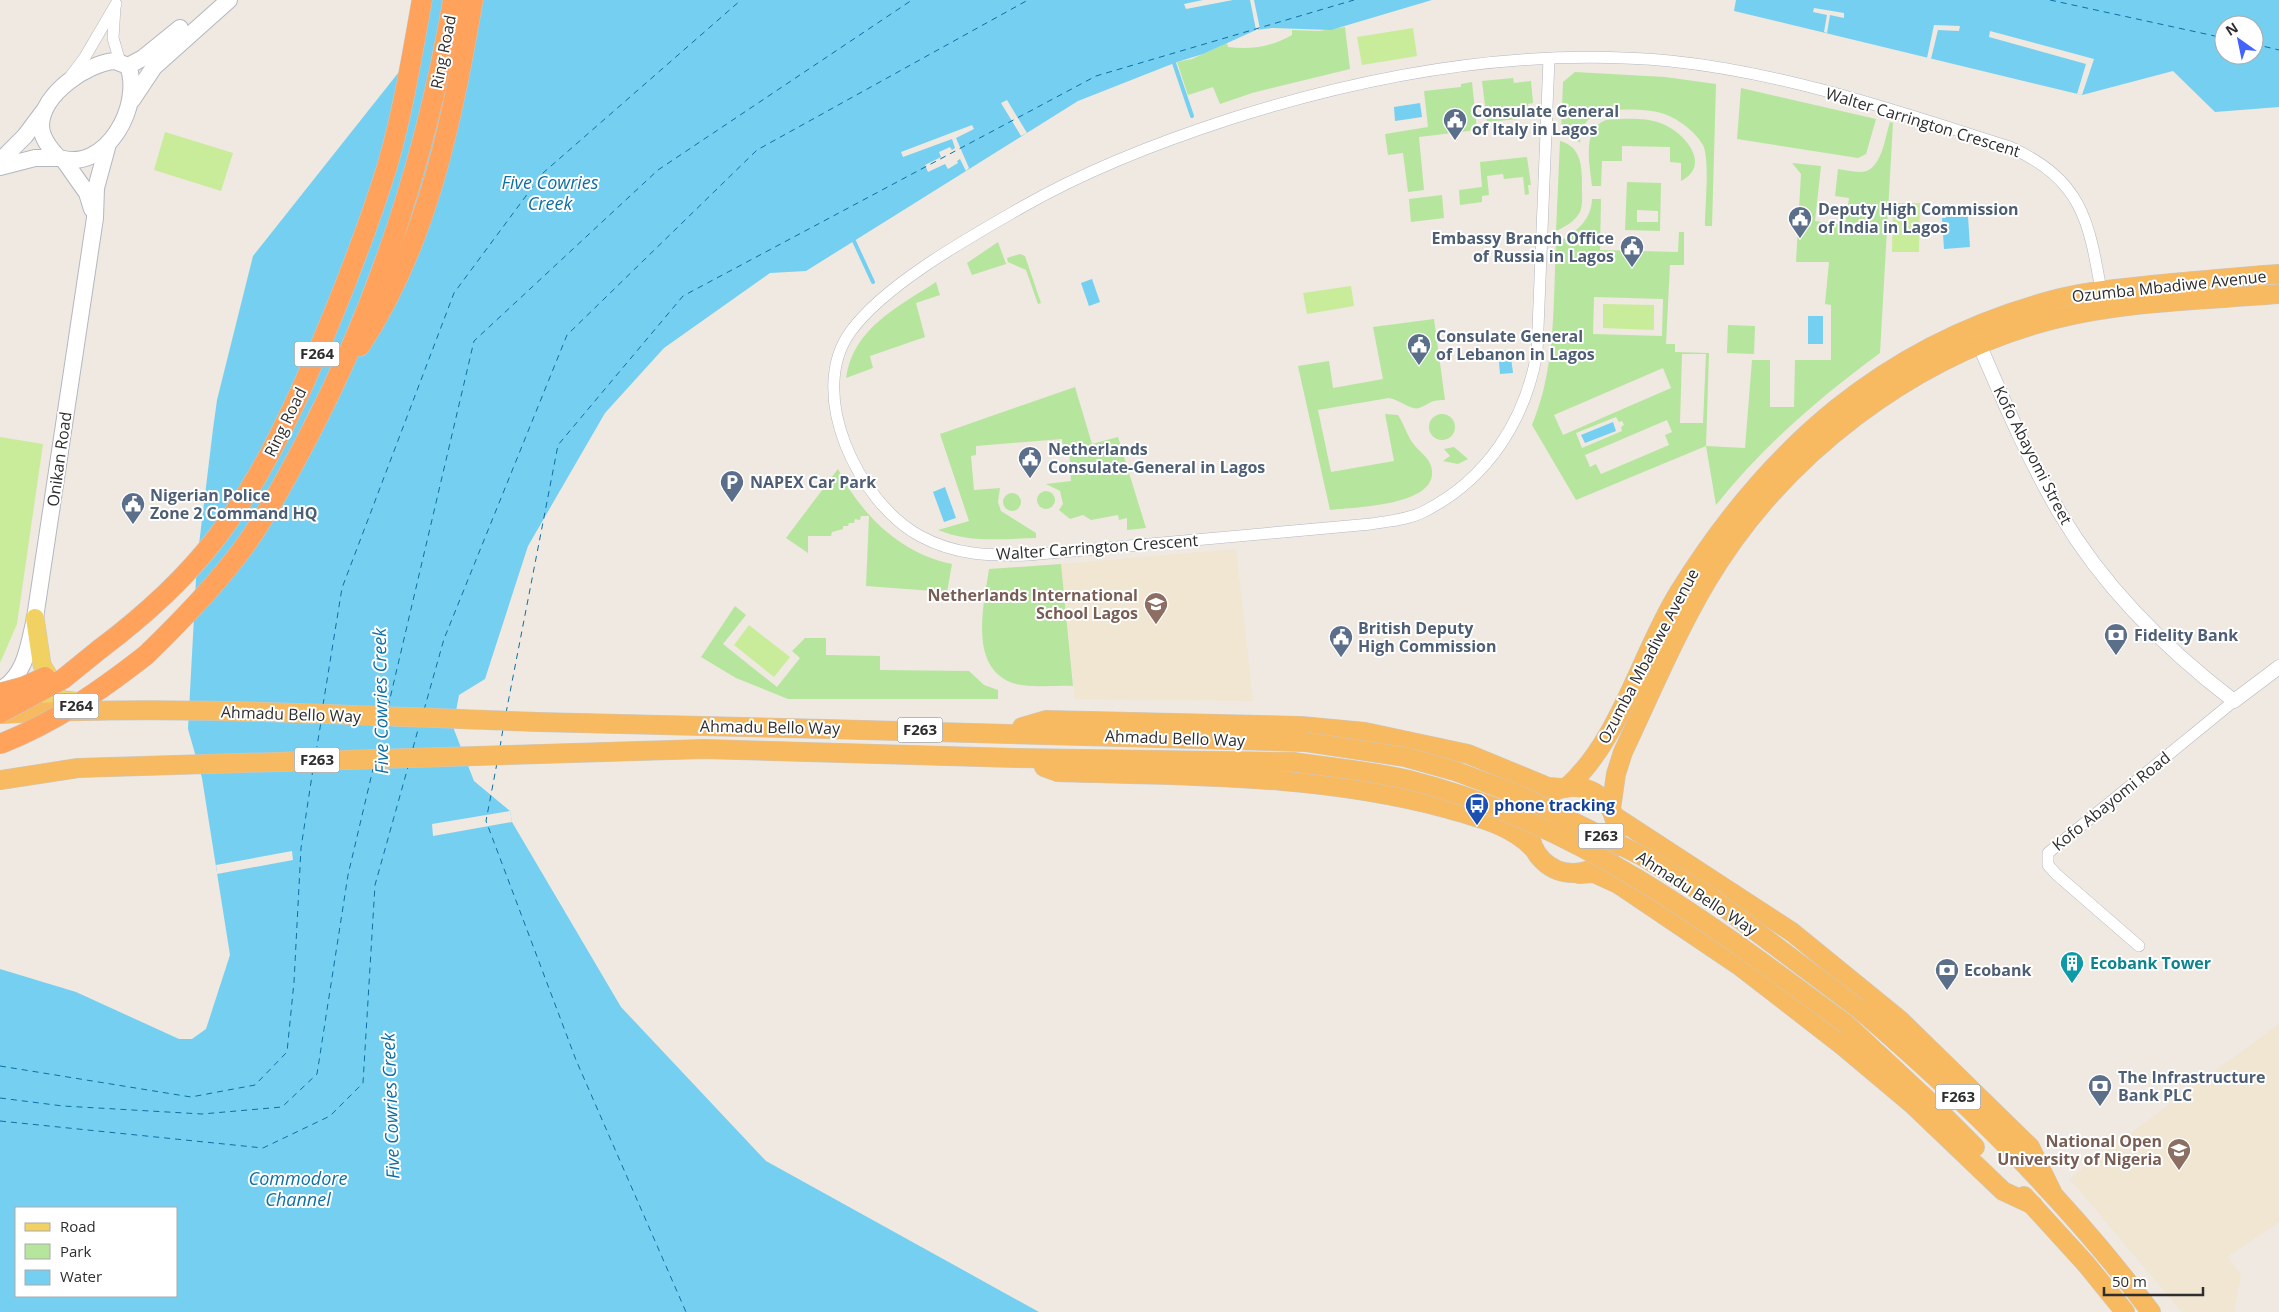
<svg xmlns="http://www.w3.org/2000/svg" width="2279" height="1312" font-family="'Open Sans',sans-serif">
<rect width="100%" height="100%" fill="#efe9e1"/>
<!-- education -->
<g fill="#f0e6d1">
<path d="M1236,549L1253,701L1075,699L1061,564Z"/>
<path d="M2279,1024V1222L2227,1257L2241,1275L2234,1312H2182L2070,1179L2086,1166Z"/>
</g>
<!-- green -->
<g fill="#b6e59e" fill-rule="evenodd">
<path d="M1345,27L1350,69L1252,93L1220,104L1213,87L1188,95L1177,62L1192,59L1227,43L1228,47C1251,50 1271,47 1292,35V30L1319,31Z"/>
<path d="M1575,72L1665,77L1716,84L1712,226H1705C1705,208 1710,159 1703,145C1695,131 1676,117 1661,113C1645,108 1602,107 1590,118C1583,124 1581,134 1580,143L1572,136L1561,132L1563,82Z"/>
<path d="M1513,78L1514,83L1531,81L1533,103L1528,104L1530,118L1487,122L1482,81Z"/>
<path d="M1472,82L1477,130L1419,137L1424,190L1408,192L1403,153L1388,155L1385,134L1428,127L1424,91L1461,87V84Z"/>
<path d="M1741,88L1876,119L1866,154L1858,158L1737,139Z"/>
<path d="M1606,120C1622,119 1644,117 1660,123C1684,131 1713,165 1681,181V163L1670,162V147L1622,146V161H1602L1601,186H1592C1590,165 1581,129 1606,120Z"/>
<path d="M1890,122L1893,123L1880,353C1819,398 1764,445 1716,505L1706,446L1576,500L1532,425C1556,368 1553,305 1556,244C1574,232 1591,223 1592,199H1601L1600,250L1678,252L1679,232H1684V265H1670L1666,344H1675V352L1709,353L1706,446L1745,448L1752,360H1770V407H1794L1795,360H1831V305L1825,304L1829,262H1796L1801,174L1792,163L1821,166L1815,221L1845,225L1849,198L1835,196L1838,169C1846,170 1854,172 1862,172C1882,170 1885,137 1890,122ZM1594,297L1663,299L1662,336L1593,334ZM1682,354H1706L1703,423H1680ZM1663,368L1671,388L1563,435L1554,415ZM1616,417L1619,422L1622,421L1624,425L1621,427L1622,431L1582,448L1576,433ZM1667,420L1672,432L1665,435L1669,445L1601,474L1596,464L1590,467L1585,455Z"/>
<path d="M1560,141C1583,147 1582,170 1582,189C1582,196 1583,205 1580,212C1575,221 1565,227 1556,231Z"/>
<path d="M1527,157L1531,185H1528L1529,194L1525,195L1523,177L1504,179L1503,174L1487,176L1489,195L1482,196V202L1460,205L1459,190L1482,187L1480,162Z"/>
<path d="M1627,182L1661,183L1660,231L1625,230ZM1637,210L1658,211V222H1637Z"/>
<path d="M1442,195L1444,218L1411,222L1409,199Z"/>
<path d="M998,242L1006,264L972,275L967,263Z"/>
<path d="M1020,254L1025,256L1041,303L1038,304L1026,270L1008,262L1007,258Z"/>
<path d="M936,282L940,295L916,303L925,337L870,356L873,368L846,378C853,328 898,307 936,282Z"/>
<path d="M1434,319L1445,400C1428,400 1431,404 1419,408C1412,411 1398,399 1389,398L1318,410L1331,472L1394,461L1385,414L1398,415C1404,424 1406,433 1412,442C1418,451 1428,456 1431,466C1443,506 1354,507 1330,510L1298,366L1329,361L1333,388L1383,379L1373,327Z"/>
<path d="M1728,325L1755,326L1754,354L1727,353Z"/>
<path d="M1075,387L1092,444L1118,437L1146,528L1127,530V518L1119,520L1118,515L1091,520L1083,515L1070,519L1059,510L1063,504L1060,491L1046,484L1071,481L1069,448H1063L1062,439L976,446V455L971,456L974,490L1000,488L998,502L1001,511L1036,533V538C1001,539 970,543 938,530L969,521L940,434Z"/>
<circle cx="1442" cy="427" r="13"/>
<path d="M1454,447L1468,459L1458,464L1443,461L1450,456L1444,449Z"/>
<path d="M838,469C860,514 901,554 952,564L947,592L866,586L869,516H861L860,520L855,519L854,523H849L848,526H843V529L832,532L831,536H808V553L786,538Z"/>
<circle cx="1046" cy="500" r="9"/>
<circle cx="1012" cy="502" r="9"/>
<path d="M1061,564L1073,686C1055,685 1033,688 1016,684C967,670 984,605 989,569Z"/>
<path d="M735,606L746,615L723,644L777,687L800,658L792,651L805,638H826V655L880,656V670L969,671L984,685L998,690V699H788L736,678L701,657Z"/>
</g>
<!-- pitch -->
<g fill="#c9ec9a">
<path d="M1413,28L1417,56L1362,65L1357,37Z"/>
<path d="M165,132L233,153L221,191L154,170Z"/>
<path d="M1893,203H1920L1919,252H1892Z"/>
<path d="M1351,286L1354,306L1307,314L1303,293Z"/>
<path d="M1603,304L1654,305V330L1603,328Z"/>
<path d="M0,437L43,444L17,624L0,663Z"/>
<path d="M749,625L790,657L774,677L734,645Z"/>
</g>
<!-- water -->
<g fill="#75cff0" fill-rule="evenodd">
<path d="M456,0H1432L1331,30L1273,28L1256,30L1203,54L1177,62L1078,101L806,271L770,273L664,348L605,413L528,546L485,679L459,695L453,727L474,781L510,811L512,822L621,1007L766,1161L1039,1312H0V969L76,992L179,1039H192L206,1029L230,955L202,778L188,729L197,561L213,429L217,400L253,256ZM16,1208H176V1296H16Z"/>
<path d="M1736,0H2279V107L2215,112L2173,71L2082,95L1734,11ZM2224,25H2254V55H2224Z"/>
<path d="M1420,103L1422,117L1395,121L1394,107Z"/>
<path d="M1963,211L1964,217L1968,216L1970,247L1944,249L1942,218H1946L1945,213Z"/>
<path d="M1092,279L1100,302L1089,306L1081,283Z"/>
<rect x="1808" y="316" width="15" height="28"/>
<path d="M1510,350L1513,373L1500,374L1498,351Z"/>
<path d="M1613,422L1616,431L1585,443L1581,435Z"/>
<path d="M945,487L956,518L944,522L933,492Z"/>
</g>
<!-- pier -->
<g fill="#efe9e1">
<path d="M1203,0H1233L1186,9L1184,4Z"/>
<path d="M1250,0H1254L1260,29L1256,30Z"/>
<path d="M1814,8L1844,13V18L1830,15L1827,33L1824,32L1827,15L1813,12Z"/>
<path d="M1934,25L1960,26L1959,31L1938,30L1931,59L1927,58Z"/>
<path d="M1990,31L2094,59L2082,95L2077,94L2086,64L1989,37Z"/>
<path d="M1007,100L1027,133L1021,136L1001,103Z"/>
<path d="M972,125L974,129L956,138L969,168L966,171L960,159L957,161L958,163L948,169L945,164L928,172L925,165L941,157L939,152L950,147L952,150L955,148L952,139L903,157L901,152Z"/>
<path d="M510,811L512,822L433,836L432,824Z"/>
<path d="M292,851L293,860L217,874L216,865Z"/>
</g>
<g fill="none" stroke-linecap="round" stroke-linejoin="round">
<!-- stream -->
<g stroke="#75cff0" stroke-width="4">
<path d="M1174,63L1192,116"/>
<path d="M854,241L873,282"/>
</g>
<!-- canal -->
<path stroke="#75cff0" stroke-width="14" d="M430,34L436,0"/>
<!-- ferry -->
<g stroke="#0d6fa3" stroke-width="1" stroke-dasharray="6 5" stroke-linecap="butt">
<path d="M2050,0L2224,38"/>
<path d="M2254,44L2279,50"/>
<path d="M323,705L342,588L454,293L543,173L741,0"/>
<path d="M388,707L474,341L658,170L912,0"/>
<path d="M424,710L444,639L567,335L757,150L1028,0"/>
<path d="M506,713L558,445L683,296L1096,76L1354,0"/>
<path d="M500,747L503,729"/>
<path d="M413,748L419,726"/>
<path d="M377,750L383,725"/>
<path d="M316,752L321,722"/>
<path d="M497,763L486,821L576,1060L686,1312"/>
<path d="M0,1066L191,1097L255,1085L287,1052L294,982L301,848L313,769"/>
<path d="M0,1098L63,1106L202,1114L282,1107L317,1074L348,875L373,769"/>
<path d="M0,1121L263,1148L330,1116L363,1083L375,885L408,767"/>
</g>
<!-- minor casing -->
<g stroke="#b4b7c1" stroke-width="12">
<g id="minor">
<path d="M115,7L113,38L120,62"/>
<path d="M1549,59L1537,353C1525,421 1487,480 1423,512C1407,520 1388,521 1371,524L1028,555C989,556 955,555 920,536C859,503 805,393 851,331C886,283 972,236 1024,206C1089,169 1159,142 1230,119C1371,74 1522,47 1670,61C1787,73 1899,112 2010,147C2084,181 2089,222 2102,296"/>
<path d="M70,77L85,57L116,4"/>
<path d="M2139,946L2056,874L2048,865V853L2234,701"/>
</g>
</g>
<!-- tertiary casing -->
<g stroke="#b4b7c1" stroke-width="15">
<path id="tertiary" d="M1976,337C2002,397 2028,459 2061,515C2105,589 2166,649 2234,701L2279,667"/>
</g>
<!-- secondary casing -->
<g stroke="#b4b7c1" stroke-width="18">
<g id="secondary">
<path d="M115,61L128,66C143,104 107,173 59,158C51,150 41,138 41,125C42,94 87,63 115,61Z"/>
<path d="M128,66L143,58L180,28"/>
<path d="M132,100L154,67L229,0"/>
<path d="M63,159L87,193L92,209"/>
<path d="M0,161L25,136L43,112"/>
<path d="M0,167L35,158H59"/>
<path d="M0,690C26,676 29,643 35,618L95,218L96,188L108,144"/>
</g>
</g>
<!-- primary casing -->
<g stroke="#c9c9c9" stroke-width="19">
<g id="primary">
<path d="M35,618L42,665L56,688"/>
<path d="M25,695L89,703"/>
</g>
</g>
<!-- trunk casing -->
<g stroke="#c9c9c9" stroke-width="20">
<g id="trunk">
<path d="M0,714C179,704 359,716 538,722C794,729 1050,733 1306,742"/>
<path d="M1022,727L1046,720L1301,726L1365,732L1468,754L1548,787L1562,788"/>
<path d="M1044,767L1058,772C1188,776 1318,774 1445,808C1476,817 1510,824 1533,848"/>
<path d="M0,780L78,768L704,749L1016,758L1293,762"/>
<circle cx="1573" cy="830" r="43"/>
<path d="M1566,788C1620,741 1641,653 1679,592C1769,447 1886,344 2053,300C2085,291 2119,289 2152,285C2194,281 2236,277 2279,274"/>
<path d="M1611,809L1616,774L1623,752C1650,695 1675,635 1707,581C1782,455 1913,355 2055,319C2127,301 2205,300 2279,294"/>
<path d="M1614,816L1792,932L1900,1020L2030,1147L2052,1192"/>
<path d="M1579,874L1594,873L1618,884L1741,967L1843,1046L1912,1104L2003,1191L2033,1205"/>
<path d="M1859,1009C1966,1101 2066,1199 2151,1312"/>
<path d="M1847,1025L1935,1107L1975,1147"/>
<path d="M2024,1196L2086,1264L2125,1312"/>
</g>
</g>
<!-- motorway casing -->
<g stroke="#c9c9c9" stroke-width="21">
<g id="motorway">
<path d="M360,346C428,243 452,120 473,0"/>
<path d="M100,649C144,616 184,580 217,537C257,484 286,425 312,365C340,300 366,234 387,167C403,112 412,56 422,0"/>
<path d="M146,655C183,619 219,582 249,540C271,508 289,473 307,439C379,302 427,152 453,0"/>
</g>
</g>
<!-- minor -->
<use href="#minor" stroke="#fff" stroke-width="11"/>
<!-- tertiary -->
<use href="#tertiary" stroke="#fff" stroke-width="14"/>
<!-- secondary -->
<use href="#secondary" stroke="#fff" stroke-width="16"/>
<!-- primary -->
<use href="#primary" stroke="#f2d163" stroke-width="18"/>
<!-- trunk -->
<use href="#trunk" stroke="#f8ba60" stroke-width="19"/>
<!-- motorway -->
<use href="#motorway" stroke="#ffa35c" stroke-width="20"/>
<!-- trunk-bridge casing -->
<g stroke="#c9c9c9" stroke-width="20" stroke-linecap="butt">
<g id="trunk-bridge">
<path d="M1306,742L1405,757L1455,771L1521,796L1642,856L1713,899L1859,1009"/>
<path d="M1293,762C1331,767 1371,771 1409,780C1575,821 1713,925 1847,1025"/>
</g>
</g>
<!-- motorway-bridge casing -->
<g stroke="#c9c9c9" stroke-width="21" stroke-linecap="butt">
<g id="motorway-bridge">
<path d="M0,693L23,687L45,677"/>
<path d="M0,713L63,679L100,649"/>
<path d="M0,744C54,723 100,691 146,655"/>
</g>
</g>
<!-- trunk-bridge -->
<use href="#trunk-bridge" stroke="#f8ba60" stroke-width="19"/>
<!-- motorway-bridge -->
<use href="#motorway-bridge" stroke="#ffa35c" stroke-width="20"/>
</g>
<!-- icons -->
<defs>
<g id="civic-pin" transform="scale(1.25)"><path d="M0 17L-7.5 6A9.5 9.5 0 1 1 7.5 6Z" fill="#5c6f8a" stroke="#fff"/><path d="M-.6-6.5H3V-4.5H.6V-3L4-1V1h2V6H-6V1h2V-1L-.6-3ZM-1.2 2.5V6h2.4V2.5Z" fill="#fff"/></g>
<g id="parking-pin" transform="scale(1.25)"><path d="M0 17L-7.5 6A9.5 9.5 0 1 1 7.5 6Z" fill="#5c6f8a" stroke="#fff"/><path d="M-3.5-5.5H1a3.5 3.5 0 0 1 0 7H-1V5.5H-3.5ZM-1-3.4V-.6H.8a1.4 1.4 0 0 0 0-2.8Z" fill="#fff"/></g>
<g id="school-pin" transform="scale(1.25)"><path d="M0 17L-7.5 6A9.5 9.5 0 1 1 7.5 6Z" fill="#8d6e63" stroke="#fff"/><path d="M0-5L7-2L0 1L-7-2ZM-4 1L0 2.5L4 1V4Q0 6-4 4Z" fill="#fff"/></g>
<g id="bank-pin" transform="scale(1.25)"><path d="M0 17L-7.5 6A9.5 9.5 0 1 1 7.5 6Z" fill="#5c6f8a" stroke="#fff"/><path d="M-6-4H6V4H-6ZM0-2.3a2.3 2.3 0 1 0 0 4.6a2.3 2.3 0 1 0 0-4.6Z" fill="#fff"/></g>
<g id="bus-pin" transform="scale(1.25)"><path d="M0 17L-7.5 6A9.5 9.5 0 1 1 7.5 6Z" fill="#1a4fb4" stroke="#fff"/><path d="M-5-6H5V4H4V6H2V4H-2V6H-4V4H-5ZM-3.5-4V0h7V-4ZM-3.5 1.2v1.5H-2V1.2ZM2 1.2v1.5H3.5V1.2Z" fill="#fff"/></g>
<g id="building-pin" transform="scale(1.25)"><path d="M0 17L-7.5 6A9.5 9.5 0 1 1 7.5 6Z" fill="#0f9aa8" stroke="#fff"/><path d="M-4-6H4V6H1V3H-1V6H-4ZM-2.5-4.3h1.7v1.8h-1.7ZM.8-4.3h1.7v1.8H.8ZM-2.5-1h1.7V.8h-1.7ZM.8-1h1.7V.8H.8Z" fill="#fff"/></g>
<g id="university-pin" transform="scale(1.25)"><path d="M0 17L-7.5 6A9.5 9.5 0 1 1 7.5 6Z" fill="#8d6e63" stroke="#fff"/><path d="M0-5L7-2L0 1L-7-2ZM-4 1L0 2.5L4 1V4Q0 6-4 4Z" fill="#fff"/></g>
</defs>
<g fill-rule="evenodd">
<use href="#civic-pin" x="1455" y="120"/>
<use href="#civic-pin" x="1800" y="218"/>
<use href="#civic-pin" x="1632" y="247"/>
<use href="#civic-pin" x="1419" y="345"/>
<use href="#civic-pin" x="1030" y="458"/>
<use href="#parking-pin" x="732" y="482"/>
<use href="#civic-pin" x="133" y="504"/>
<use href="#school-pin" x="1156" y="604"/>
<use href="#bank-pin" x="2116" y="635"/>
<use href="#civic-pin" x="1341" y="637"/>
<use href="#bus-pin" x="1477" y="805"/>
<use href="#building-pin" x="2072" y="963"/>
<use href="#bank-pin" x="1947" y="970"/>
<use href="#bank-pin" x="2100" y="1086"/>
<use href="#university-pin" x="2179" y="1150"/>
</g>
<g text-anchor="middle" stroke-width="4" stroke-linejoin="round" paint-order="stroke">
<!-- shield labels -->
<g fill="#fff" stroke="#6d6d6d" stroke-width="1">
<rect x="294.5" y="341.5" width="45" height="25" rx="4"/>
<rect x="53.5" y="693.5" width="45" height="25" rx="4"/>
<rect x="897.5" y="717.5" width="45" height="25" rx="4"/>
<rect x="294.5" y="747.5" width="45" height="25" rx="4"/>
<rect x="1578.5" y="823.5" width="45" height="25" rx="4"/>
<rect x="1935.5" y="1084.5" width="45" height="25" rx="4"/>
</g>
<g font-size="15" font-weight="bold" fill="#2e2e2e">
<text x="317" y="359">F264</text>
<text x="76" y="711">F264</text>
<text x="920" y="735">F263</text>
<text x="317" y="765">F263</text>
<text x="1601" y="841">F263</text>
<text x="1958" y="1102">F263</text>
</g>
<!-- street labels -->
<g font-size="16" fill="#2e2e2e" stroke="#fff">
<text transform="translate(443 52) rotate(-79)" y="6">Ring Road</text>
<text transform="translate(1923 122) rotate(17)" y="6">Walter Carrington Crescent</text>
<text transform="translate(2169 286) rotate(-6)" y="6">Ozumba Mbadiwe Avenue</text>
<text transform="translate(285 422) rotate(-64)" y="6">Ring Road</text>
<text transform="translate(2033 455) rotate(63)" y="6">Kofo Abayomi Street</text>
<text transform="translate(59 459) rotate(-82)" y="6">Onikan Road</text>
<text transform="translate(1097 547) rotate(-4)" y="6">Walter Carrington Crescent</text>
<text transform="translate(1648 656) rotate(-62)" y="6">Ozumba Mbadiwe Avenue</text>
<text transform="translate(291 714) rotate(2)" y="6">Ahmadu Bello Way</text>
<text transform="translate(770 727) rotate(1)" y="6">Ahmadu Bello Way</text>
<text transform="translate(1175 738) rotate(2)" y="6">Ahmadu Bello Way</text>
<text transform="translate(2111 801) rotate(-39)" y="6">Kofo Abayomi Road</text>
<text transform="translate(1697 893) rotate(33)" y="6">Ahmadu Bello Way</text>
</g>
<!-- service labels -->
<g font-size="16" font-weight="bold" fill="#4e5e75" stroke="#fff" text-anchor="start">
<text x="1472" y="117">Consulate General<tspan x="1472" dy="18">of Italy in Lagos</tspan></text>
<text x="1818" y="215">Deputy High Commission<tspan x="1818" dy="18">of India in Lagos</tspan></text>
<text x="1614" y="244" text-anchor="end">Embassy Branch Office<tspan x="1614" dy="18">of Russia in Lagos</tspan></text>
<text x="1436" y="342">Consulate General<tspan x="1436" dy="18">of Lebanon in Lagos</tspan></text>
<text x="1048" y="455">Netherlands<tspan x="1048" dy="18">Consulate-General in Lagos</tspan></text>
<text x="750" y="488">NAPEX Car Park</text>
<text x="150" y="501">Nigerian Police<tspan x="150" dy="18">Zone 2 Command HQ</tspan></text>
<text x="1358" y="634">British Deputy<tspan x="1358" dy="18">High Commission</tspan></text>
<text x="2134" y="641">Fidelity Bank</text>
<text x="1964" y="976">Ecobank</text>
<text x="2118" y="1083">The Infrastructure<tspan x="2118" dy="18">Bank PLC</tspan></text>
</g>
<!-- education labels -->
<g font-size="16" font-weight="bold" fill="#785e54" stroke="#fff" text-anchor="end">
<text x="1138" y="601">Netherlands International<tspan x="1138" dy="18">School Lagos</tspan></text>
<text x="2162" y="1147">National Open<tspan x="2162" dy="18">University of Nigeria</tspan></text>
</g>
<!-- transit labels -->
<g font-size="16" font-weight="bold" fill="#164399" stroke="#fff" text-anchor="start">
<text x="1494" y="811">phone tracking</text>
</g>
<!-- culture labels -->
<g font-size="16" font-weight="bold" fill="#0d838f" stroke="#fff" text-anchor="start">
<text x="2090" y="969">Ecobank Tower</text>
</g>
<!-- water labels -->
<g font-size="18" font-style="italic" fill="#0d6fa3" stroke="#fff">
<text x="550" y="189">Five Cowries<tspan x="550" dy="21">Creek</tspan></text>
<text transform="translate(381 701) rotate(-91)" y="6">Five Cowries Creek</text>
<text transform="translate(391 1106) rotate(-92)" y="6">Five Cowries Creek</text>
<text x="298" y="1185">Commodore<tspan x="298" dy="21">Channel</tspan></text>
</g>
</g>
<!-- legend -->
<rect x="15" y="1207" width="162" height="90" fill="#ffffff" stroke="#ababab"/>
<rect x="25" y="1223" width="25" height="8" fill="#f2d163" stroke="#ababab"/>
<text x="60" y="1232" font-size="15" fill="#2e2e2e">Road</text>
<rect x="25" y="1244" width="25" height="15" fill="#b6e59e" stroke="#ababab"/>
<text x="60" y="1257" font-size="15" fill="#2e2e2e">Park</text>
<rect x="25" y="1270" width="25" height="15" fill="#75cff0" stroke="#ababab"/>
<text x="60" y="1282" font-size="15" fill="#2e2e2e">Water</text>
<!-- north arrow -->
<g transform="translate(2239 40) rotate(327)"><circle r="24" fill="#ffffff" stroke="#ababab"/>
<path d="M0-4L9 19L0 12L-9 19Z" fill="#4264fb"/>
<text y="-8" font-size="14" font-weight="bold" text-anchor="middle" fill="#2e2e2e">N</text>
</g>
<!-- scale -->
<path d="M2104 1287v8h99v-8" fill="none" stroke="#2e2e2e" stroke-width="2.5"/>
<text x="2112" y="1287" font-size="15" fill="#2e2e2e" stroke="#ffffff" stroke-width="4" paint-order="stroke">50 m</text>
</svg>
